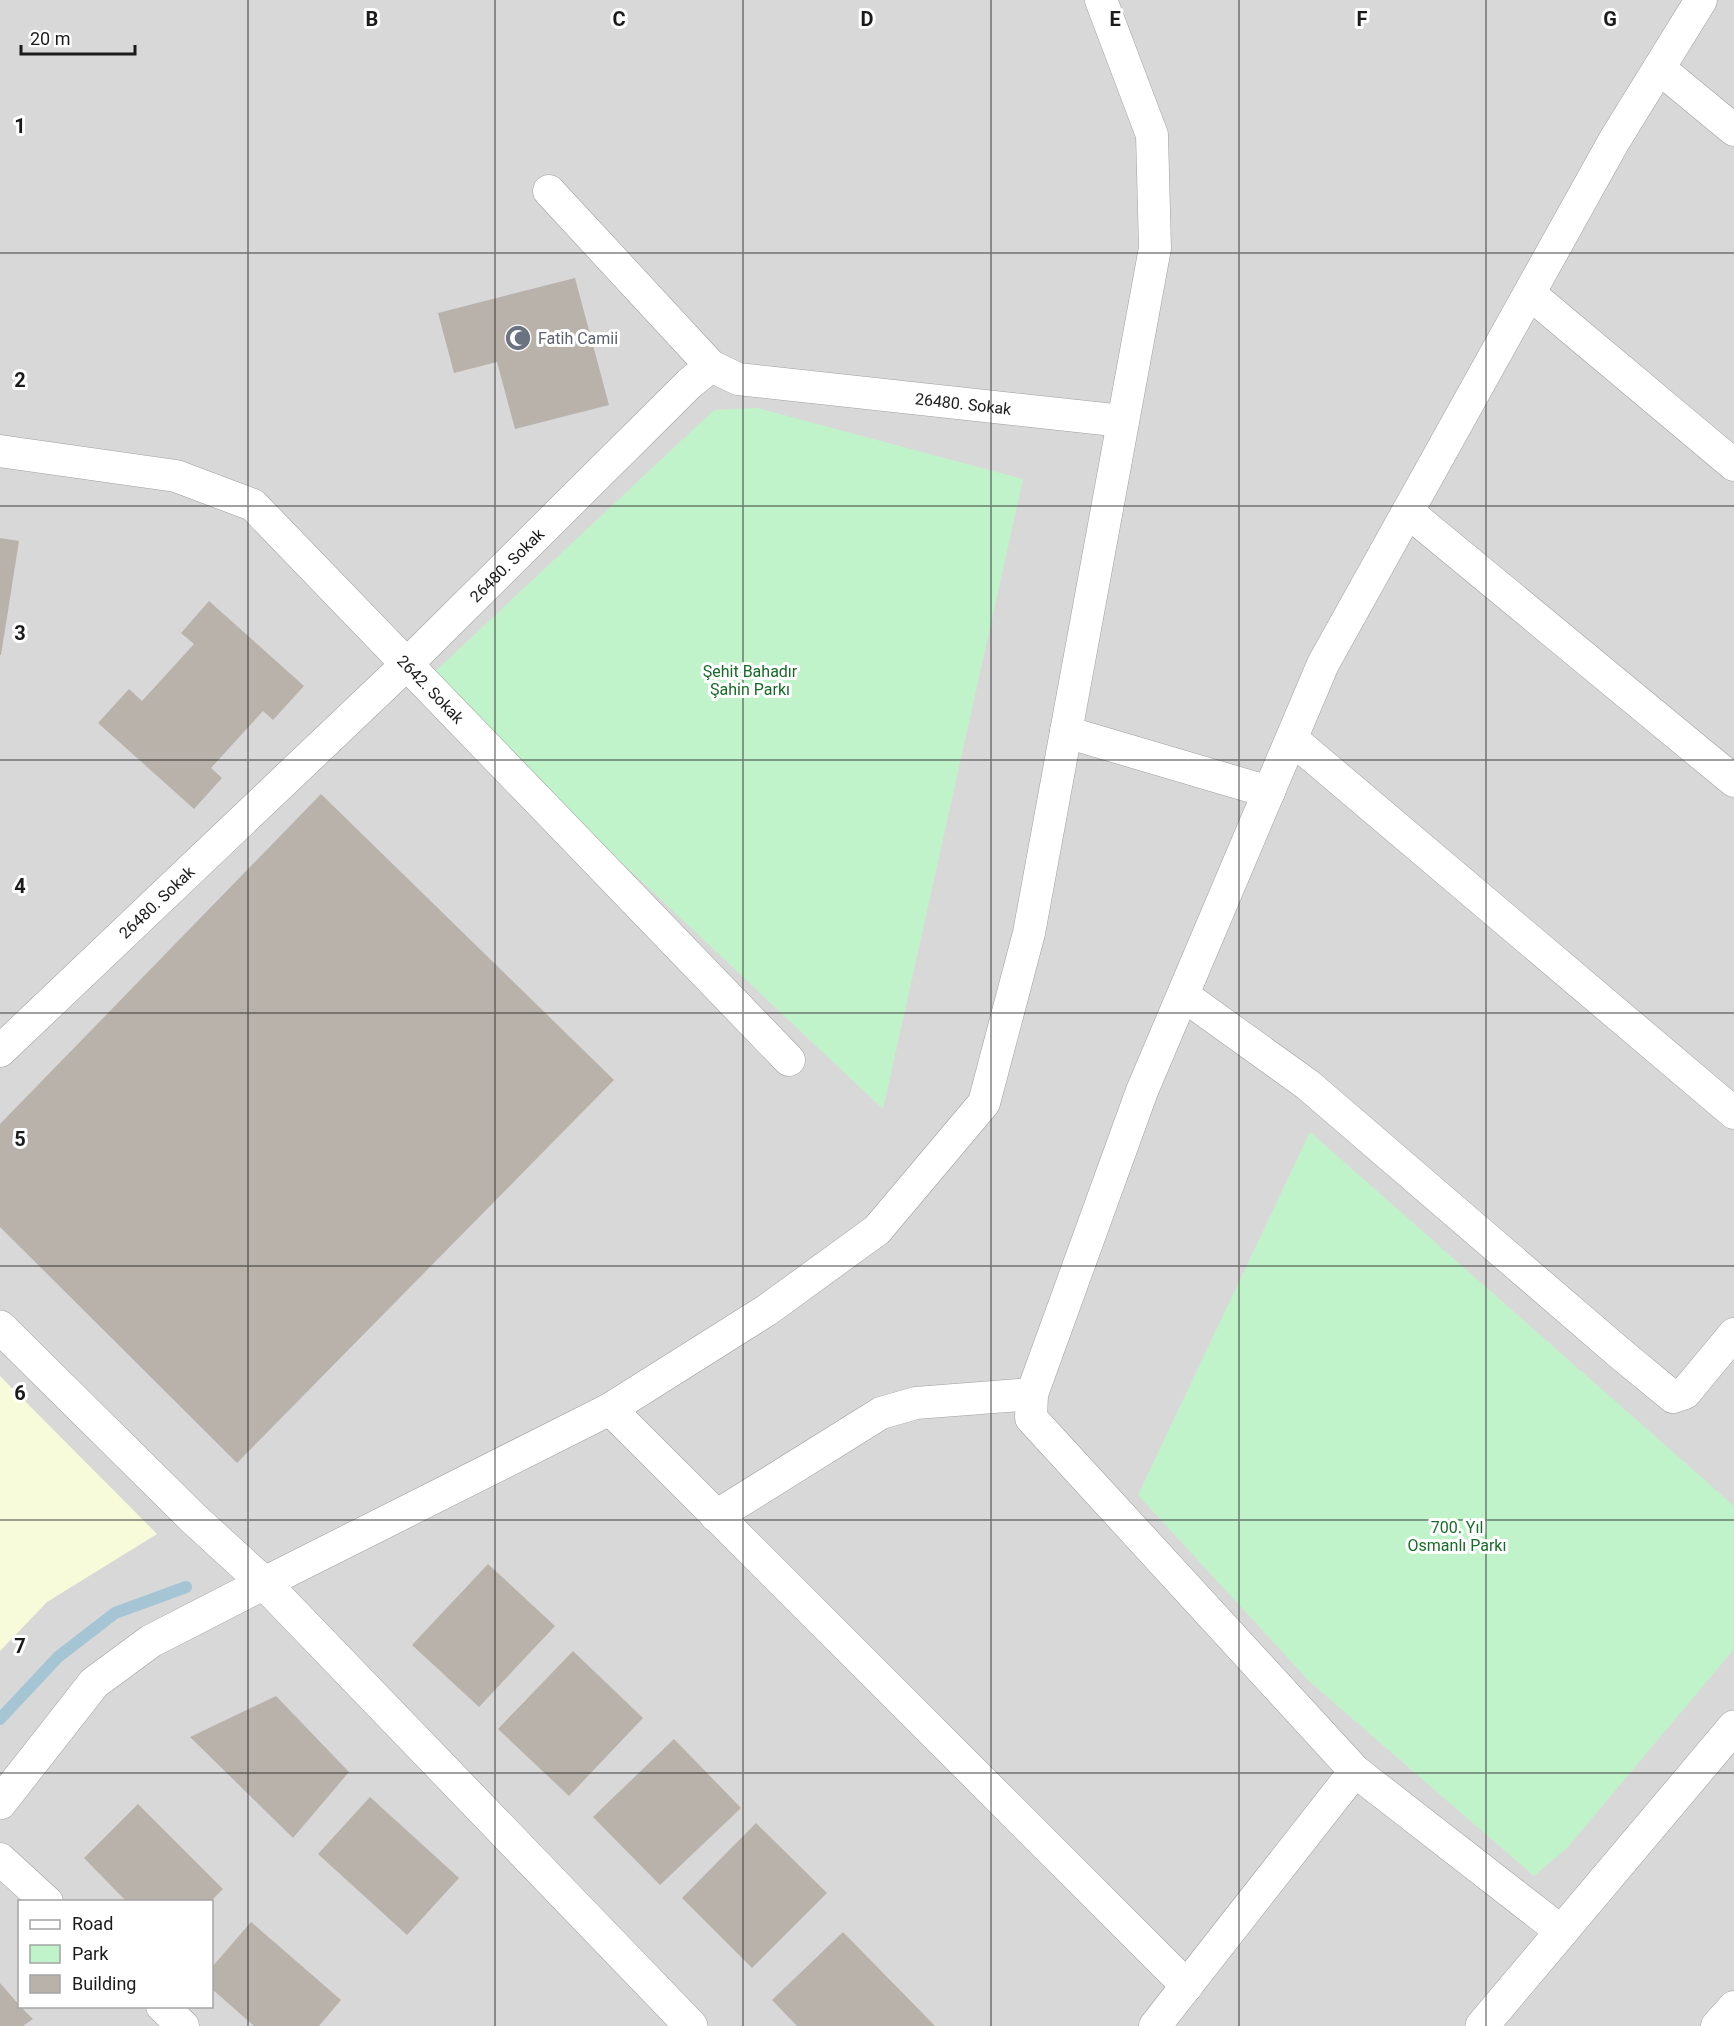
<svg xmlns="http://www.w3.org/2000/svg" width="1734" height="2026" font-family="Roboto,sans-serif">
<rect width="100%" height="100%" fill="#ebe9e1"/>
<!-- residential -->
<path fill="#d9d8d8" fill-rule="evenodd" d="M0,0H1734V2026H0ZM20,1902H212V2006H20Z"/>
<!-- education -->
<path fill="#f7fbda" d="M0,1376L157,1534L47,1602L0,1651Z"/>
<!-- park -->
<g fill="#c1f3ca">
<path d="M757,408L1023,479L883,1109L427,679L714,410Z"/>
<path d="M1310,1132L1734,1506V1649L1567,1848L1534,1876L1310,1682L1138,1495Z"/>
</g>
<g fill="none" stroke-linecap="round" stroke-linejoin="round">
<!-- stream -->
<path stroke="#a5c5d5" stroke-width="12" d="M0,1719L58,1657L115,1613L186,1587"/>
</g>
<!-- building -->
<g fill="#b8b2ab">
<path d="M575,278L609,405L515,429L497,362L454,373L438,313Z"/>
<path d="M0,538L19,541L1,655H0Z"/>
<path d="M209,601L304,686L273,720L263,711L211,768L222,778L194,809L98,723L129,689L142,701L194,644L181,633Z"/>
<path d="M321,794L614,1080L237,1463L0,1227V1124Z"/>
<path d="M488,1564L555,1626L479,1707L412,1645Z"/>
<path d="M573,1651L643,1718L569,1796L498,1729Z"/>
<path d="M276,1696L349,1772L293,1838L190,1737Z"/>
<path d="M674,1739L741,1808L660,1885L593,1817Z"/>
<path d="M370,1797L459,1878L407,1935L318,1854Z"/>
<path d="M138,1804L223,1889L210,1902H127L84,1858Z"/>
<path d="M756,1823L827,1893L752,1968L682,1898Z"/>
<path d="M251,1922L341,2000L319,2026H254L212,1989V1967Z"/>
<path d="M843,1932L935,2026H797L772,2000Z"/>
<path d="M0,1983L20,2006L33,2019L23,2026H0Z"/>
</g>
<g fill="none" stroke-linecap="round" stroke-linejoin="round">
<!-- minor casing -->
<g stroke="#9f9f9f" stroke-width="33">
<g id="minor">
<path d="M1659,68L1734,130"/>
<path d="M549,191L711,366"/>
<path d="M1530,294L1734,465"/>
<path id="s1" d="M0,451L176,476L253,505L789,1060"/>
<path d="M1408,512L1734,781"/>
<path d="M1066,732L1269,792"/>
<path d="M1292,739L1734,1113"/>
<path d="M1183,995L1308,1085L1622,1355L1673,1397L1685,1393L1734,1334"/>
<path id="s2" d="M0,1051L407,664L690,383L711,366L738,379L1123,421"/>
<path d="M610,1409L1187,1986"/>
<path d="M716,1516L881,1413L916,1403L1032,1394"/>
<path d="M264,1583L610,1409L767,1310L877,1230L984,1103L1029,933L1155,248L1152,135L1101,0"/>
<path d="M0,1859L47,1902"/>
<path d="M1562,1932L1355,1771L1031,1418L1032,1394L1142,1091L1323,664L1614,141L1701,0"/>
<path d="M162,2006L183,2026"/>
<path d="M1155,2026L1355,1771"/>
<path d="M1717,2026L1734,2007"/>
</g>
</g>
<!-- tertiary casing -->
<g stroke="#9f9f9f" stroke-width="34">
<g id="tertiary">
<path d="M0,1327L193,1518L264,1583L691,2026"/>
<path d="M0,1803L94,1683L151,1641L264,1583"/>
<path d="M1482,2026L1734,1727"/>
</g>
</g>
<!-- minor -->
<use href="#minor" stroke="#fff" stroke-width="32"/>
<!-- tertiary -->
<use href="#tertiary" stroke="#fff" stroke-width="33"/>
</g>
<!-- grid -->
<path fill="none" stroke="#1b1b1b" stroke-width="1.5" stroke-opacity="0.55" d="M248,0V2026M495,0V2026M743,0V2026M991,0V2026M1239,0V2026M1486,0V2026M0,253H1734M0,506H1734M0,760H1734M0,1013H1734M0,1266H1734M0,1520H1734M0,1773H1734"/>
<!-- icons -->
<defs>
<g id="mosque-disc" transform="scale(1.35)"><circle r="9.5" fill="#6b7280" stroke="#fff"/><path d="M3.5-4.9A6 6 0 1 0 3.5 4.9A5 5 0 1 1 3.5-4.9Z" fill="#fff"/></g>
</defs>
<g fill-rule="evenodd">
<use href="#mosque-disc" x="518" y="338"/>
</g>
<g text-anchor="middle" stroke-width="6" stroke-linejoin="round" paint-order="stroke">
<!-- worship labels -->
<g font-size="16" fill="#5b616d" stroke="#fff" text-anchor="start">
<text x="538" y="344">Fatih Camii</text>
</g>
<!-- street labels -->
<g font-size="16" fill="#1b1b1b" stroke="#fff">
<text dy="6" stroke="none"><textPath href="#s2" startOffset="1244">26480. Sokak</textPath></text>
<text dy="6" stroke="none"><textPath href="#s2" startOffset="702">26480. Sokak</textPath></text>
<text dy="6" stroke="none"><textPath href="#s1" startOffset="516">2642. Sokak</textPath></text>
<text dy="6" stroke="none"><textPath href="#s2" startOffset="216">26480. Sokak</textPath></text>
</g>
<!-- park labels -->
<g font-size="16" fill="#156c26" stroke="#fff">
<text x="750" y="677">Şehit Bahadır<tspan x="750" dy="18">Şahin Parkı</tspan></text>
<text x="1457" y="1533">700. Yıl<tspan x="1457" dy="18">Osmanlı Parkı</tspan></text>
</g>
</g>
<g font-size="20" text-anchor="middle" font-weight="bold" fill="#1b1b1b" stroke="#fff" stroke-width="6" stroke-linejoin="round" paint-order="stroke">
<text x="372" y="26">B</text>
<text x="619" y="26">C</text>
<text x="867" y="26">D</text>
<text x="1115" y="26">E</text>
<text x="1362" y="26">F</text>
<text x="1610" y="26">G</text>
<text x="20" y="133">1</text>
<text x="20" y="387">2</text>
<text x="20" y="640">3</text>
<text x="20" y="893">4</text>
<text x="20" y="1146">5</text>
<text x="20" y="1400">6</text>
<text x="20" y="1653">7</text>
</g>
<!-- legend -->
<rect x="18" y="1900" width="195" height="108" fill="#ffffff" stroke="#a4a4a4" stroke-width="1.5"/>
<rect x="30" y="1920" width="30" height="9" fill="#ffffff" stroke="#a4a4a4" stroke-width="1.5"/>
<text x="72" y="1930" font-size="18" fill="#1b1b1b">Road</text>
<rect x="30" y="1945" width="30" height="18" fill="#c1f3ca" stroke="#a4a4a4" stroke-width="1.5"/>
<text x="72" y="1960" font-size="18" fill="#1b1b1b">Park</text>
<rect x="30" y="1975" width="30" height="18" fill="#b8b2ab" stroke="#a4a4a4" stroke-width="1.5"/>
<text x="72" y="1990" font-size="18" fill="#1b1b1b">Building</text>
<!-- scale -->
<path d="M21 45v9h114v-9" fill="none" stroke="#1b1b1b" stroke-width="3"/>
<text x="30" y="45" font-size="18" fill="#1b1b1b" stroke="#ffffff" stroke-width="4.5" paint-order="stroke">20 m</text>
</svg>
